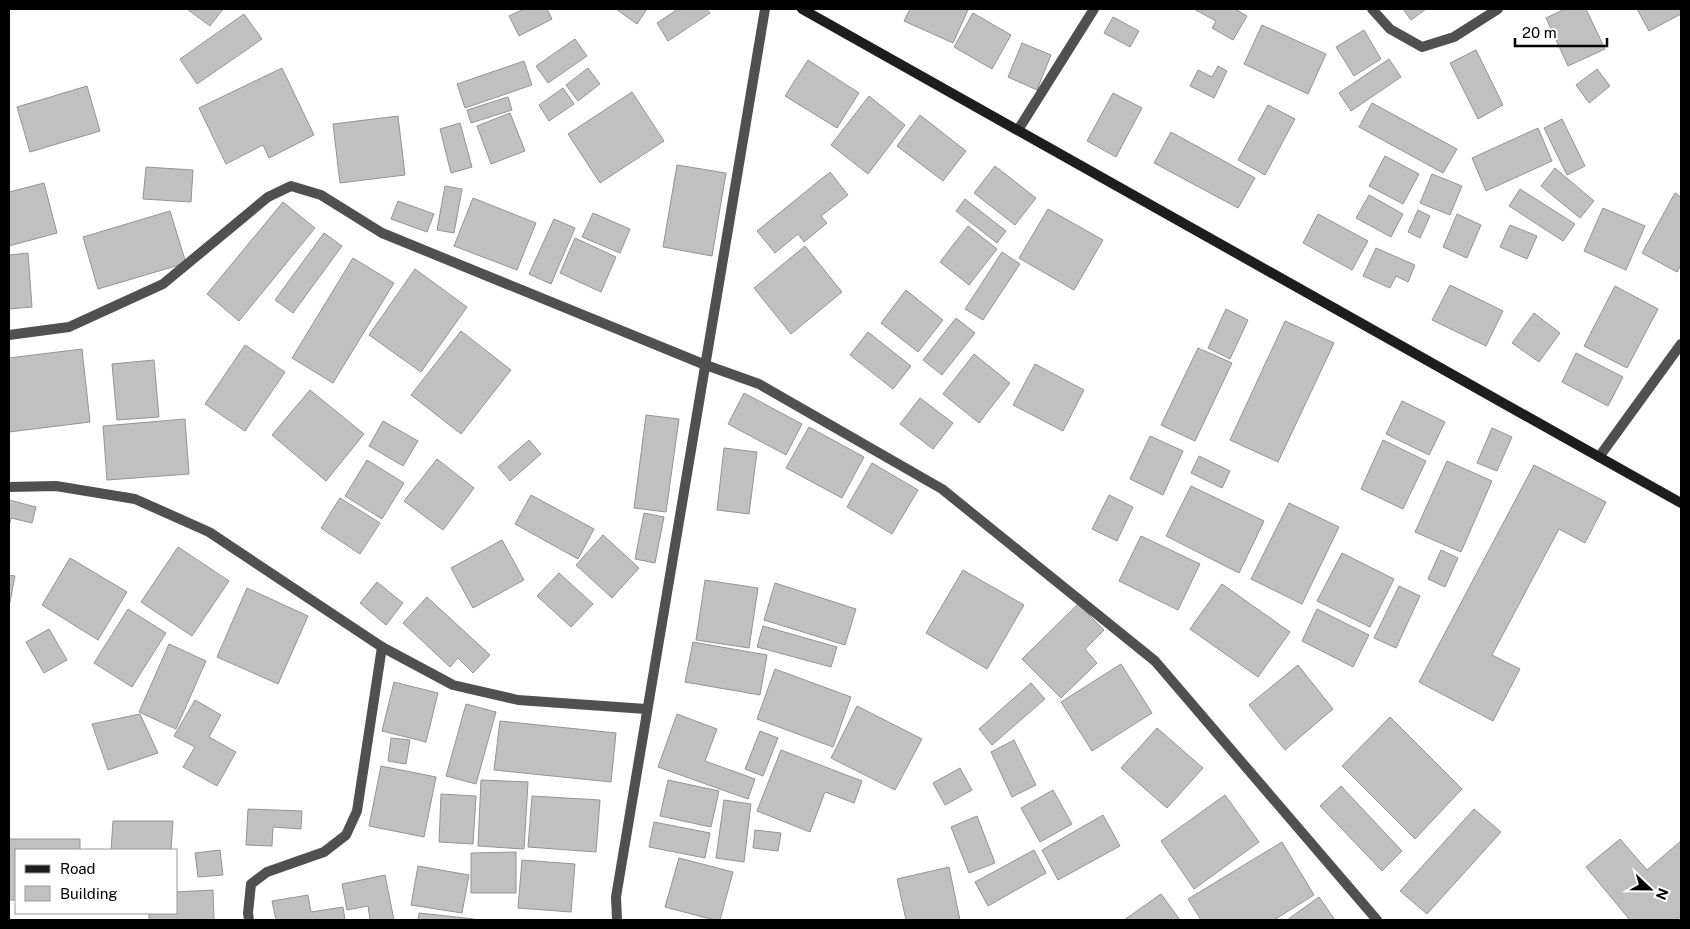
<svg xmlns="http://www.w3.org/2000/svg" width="1690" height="929" font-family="'Public Sans',sans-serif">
<rect width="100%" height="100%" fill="#fff"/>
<!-- building -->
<g fill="#c0c0c0" stroke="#949494">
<path d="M187,9H223L210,26Z"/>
<path d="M524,9H547L552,19L519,36L509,16Z"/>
<path d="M616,9H647L637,24Z"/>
<path d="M678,9H707L710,13L668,41L657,23Z"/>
<path d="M910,9H964L968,10L953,43L904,21Z"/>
<path d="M1194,9H1235L1247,16L1233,40L1212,28L1216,21Z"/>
<path d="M1403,9H1426L1411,20Z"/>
<path d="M1565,9H1586L1605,49L1568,66L1546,18Z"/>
<path d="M1637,9H1681V14L1649,31Z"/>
<path d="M973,13L1011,35L992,69L954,47Z"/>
<path d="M244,14L262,39L197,84L180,59Z"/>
<path d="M1113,17L1139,31L1130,47L1104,33Z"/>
<path d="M1262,25L1326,54L1308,94L1244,64Z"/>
<path d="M1364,30L1381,59L1354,76L1336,47Z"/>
<path d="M575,39L587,56L548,83L536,66Z"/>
<path d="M1022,43L1051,55L1037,90L1008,77Z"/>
<path d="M1476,50L1503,105L1478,119L1450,63Z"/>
<path d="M1389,59L1401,77L1351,111L1339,93Z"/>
<path d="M808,60L859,93L837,128L785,96Z"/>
<path d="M524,61L532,85L465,108L457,84Z"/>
<path d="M1218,66L1227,71L1214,98L1190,86L1198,70L1212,77Z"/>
<path d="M282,68L314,135L269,158L263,145L226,164L199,108Z"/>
<path d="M588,68L600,84L578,101L566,85Z"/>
<path d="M1597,69L1610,86L1589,103L1576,85Z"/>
<path d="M87,86L100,131L30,152L17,107Z"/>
<path d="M563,88L574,104L549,121L539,105Z"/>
<path d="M632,92L664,141L600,183L568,134Z"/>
<path d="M1113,93L1142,108L1116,157L1087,141Z"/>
<path d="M869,96L905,125L868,174L831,145Z"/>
<path d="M508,97L512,110L471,123L467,110Z"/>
<path d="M1372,103L1457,149L1443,173L1359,127Z"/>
<path d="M1268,105L1295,119L1265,175L1238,160Z"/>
<path d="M510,113L525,151L491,164L477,126Z"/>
<path d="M920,115L966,151L943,181L897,146Z"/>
<path d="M398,116L405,175L340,183L333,124Z"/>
<path d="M1562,119L1585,166L1567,175L1544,128Z"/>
<path d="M460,123L472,167L451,173L440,129Z"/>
<path d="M1538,128L1552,161L1486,191L1472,158Z"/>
<path d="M1171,132L1255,178L1238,208L1154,163Z"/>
<path d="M1385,156L1419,174L1403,204L1369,186Z"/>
<path d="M677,165L726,173L712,256L663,247Z"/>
<path d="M995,166L1036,198L1015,225L974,193Z"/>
<path d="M146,167L193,170L191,202L143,199Z"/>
<path d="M1555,168L1594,201L1580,218L1541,186Z"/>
<path d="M830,172L848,195L821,216L827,223L804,242L798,234L775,253L757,231Z"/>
<path d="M1432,174L1462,186L1450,215L1420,203Z"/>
<path d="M44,183L57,233L9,246V192Z"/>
<path d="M445,186L462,189L454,233L437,230Z"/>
<path d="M1520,189L1575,224L1563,241L1509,206Z"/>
<path d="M1675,193L1681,197V265L1677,272L1642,253Z"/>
<path d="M1369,195L1403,214L1391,237L1356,218Z"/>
<path d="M473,198L536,223L517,270L454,246Z"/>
<path d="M965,199L1006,231L997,243L956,211Z"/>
<path d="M398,201L434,214L427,232L391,219Z"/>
<path d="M283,202L315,228L239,321L207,294Z"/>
<path d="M1603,208L1645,226L1626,270L1584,251Z"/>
<path d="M1048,209L1103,240L1074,290L1019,258Z"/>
<path d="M1418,210L1430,216L1420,238L1408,232Z"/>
<path d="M170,211L186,263L98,289L83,237Z"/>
<path d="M593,213L630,229L620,253L582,237Z"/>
<path d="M1318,214L1368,241L1352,270L1303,243Z"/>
<path d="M1457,214L1481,225L1467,258L1443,247Z"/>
<path d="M554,219L575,228L551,284L529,274Z"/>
<path d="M1510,225L1537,236L1527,259L1500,247Z"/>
<path d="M968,226L997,249L969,285L940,262Z"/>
<path d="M324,233L342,246L293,313L275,300Z"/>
<path d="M575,238L616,257L601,292L560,273Z"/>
<path d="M805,246L842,292L791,334L754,288Z"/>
<path d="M1376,248L1415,265L1408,282L1396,276L1390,288L1363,276Z"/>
<path d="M1002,252L1020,264L983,320L965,309Z"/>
<path d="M28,253L32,307L9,309V255Z"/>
<path d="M353,258L394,283L333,383L292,358Z"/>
<path d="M415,269L467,307L421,372L369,335Z"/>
<path d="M1450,285L1503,311L1486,346L1432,320Z"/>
<path d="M1615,286L1658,309L1627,368L1584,346Z"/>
<path d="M906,290L943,320L918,352L881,323Z"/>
<path d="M1226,309L1248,320L1230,359L1208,348Z"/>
<path d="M1534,313L1560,333L1539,362L1512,343Z"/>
<path d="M956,318L975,333L942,375L923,360Z"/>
<path d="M1285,321L1334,343L1278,462L1230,440Z"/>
<path d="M461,331L511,370L461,434L411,395Z"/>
<path d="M868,332L911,366L893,389L850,355Z"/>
<path d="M245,345L285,372L245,431L205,404Z"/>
<path d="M1198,348L1232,363L1195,441L1161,425Z"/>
<path d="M82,349L90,422L9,432V358Z"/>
<path d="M1576,353L1623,377L1608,406L1562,382Z"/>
<path d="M974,354L1010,383L979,423L943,394Z"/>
<path d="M154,360L159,417L117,420L112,364Z"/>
<path d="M1035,364L1084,390L1063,431L1013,405Z"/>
<path d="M310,390L364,434L326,481L272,435Z"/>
<path d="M744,393L802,424L786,455L728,424Z"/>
<path d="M920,398L953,423L933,449L900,424Z"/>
<path d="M1402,401L1445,422L1429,455L1386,434Z"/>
<path d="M646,415L679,419L666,512L634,508Z"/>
<path d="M185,419L189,474L107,480L103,426Z"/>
<path d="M383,421L418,441L403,466L369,446Z"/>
<path d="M809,427L864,457L842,498L786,468Z"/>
<path d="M1492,428L1512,437L1497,471L1477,463Z"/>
<path d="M1150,436L1183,451L1163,495L1130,479Z"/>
<path d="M529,440L541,454L510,481L498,467Z"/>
<path d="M1383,440L1426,461L1403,509L1361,489Z"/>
<path d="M724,448L757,452L749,514L717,510Z"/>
<path d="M1199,456L1230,471L1222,488L1191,473Z"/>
<path d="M437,459L474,488L443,530L404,501Z"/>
<path d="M367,460L404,483L382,519L345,496Z"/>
<path d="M1447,461L1492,481L1461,552L1415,532Z"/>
<path d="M872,463L918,490L892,534L847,507Z"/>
<path d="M1534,465L1606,502L1585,543L1559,529L1492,655L1520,669L1493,721L1419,682Z"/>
<path d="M1191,486L1264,521L1239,573L1166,536Z"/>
<path d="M531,495L594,529L578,559L515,524Z"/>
<path d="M1109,495L1133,507L1117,541L1092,529Z"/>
<path d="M340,498L380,523L360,554L321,528Z"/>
<path d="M9,500L36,507L32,523L11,518L9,527Z"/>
<path d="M1289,503L1339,527L1302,604L1251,579Z"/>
<path d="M644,513L664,517L655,563L635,559Z"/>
<path d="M603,535L639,568L612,598L576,565Z"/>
<path d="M1141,536L1200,564L1178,610L1119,581Z"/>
<path d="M502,540L524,580L473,608L451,568Z"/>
<path d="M178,547L229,581L192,636L141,602Z"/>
<path d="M1441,550L1458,558L1445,587L1428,579Z"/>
<path d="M1342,553L1394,579L1370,627L1317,601Z"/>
<path d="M70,558L127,592L98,640L42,605Z"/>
<path d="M963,570L1024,605L987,669L926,633Z"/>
<path d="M559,573L593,604L571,627L537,596Z"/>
<path d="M9,575L15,576L9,607Z"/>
<path d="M705,580L758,588L749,648L696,640Z"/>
<path d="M377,582L403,603L386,625L360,603Z"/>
<path d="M775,583L856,609L845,645L764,620Z"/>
<path d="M1222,584L1290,632L1258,677L1190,629Z"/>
<path d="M1399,586L1420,596L1396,648L1374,638Z"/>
<path d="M247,588L308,616L278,684L217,657Z"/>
<path d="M427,597L490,655L473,673L458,658L450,667L403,623Z"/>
<path d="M1078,604L1104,630L1085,649L1097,663L1061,698L1022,659Z"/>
<path d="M128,609L166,633L132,687L94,663Z"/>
<path d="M1317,609L1369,635L1353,667L1302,641Z"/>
<path d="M763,626L837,647L831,667L757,647Z"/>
<path d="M49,629L67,660L44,673L26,642Z"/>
<path d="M693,642L767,655L760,695L685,682Z"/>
<path d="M169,644L206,661L176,729L139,712Z"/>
<path d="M1121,664L1152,713L1092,751L1061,702Z"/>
<path d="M1298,665L1333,709L1285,750L1249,705Z"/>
<path d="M775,669L851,697L833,747L757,719Z"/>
<path d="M394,682L438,693L426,742L382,731Z"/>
<path d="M1031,683L1045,699L992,745L979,729Z"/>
<path d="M195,700L221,715L209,737L236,752L217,786L183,767L195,747L174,736Z"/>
<path d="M466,704L496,712L476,784L446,776Z"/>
<path d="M857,706L922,739L895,790L831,758Z"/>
<path d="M140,714L158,753L108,770L92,724Z"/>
<path d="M677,714L717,729L705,761L755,779L748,799L658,767Z"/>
<path d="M1390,717L1462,789L1415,839L1342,766Z"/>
<path d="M500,721L616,733L611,782L494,770Z"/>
<path d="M1157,728L1203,768L1167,808L1121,768Z"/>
<path d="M760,731L778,738L763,776L745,769Z"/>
<path d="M391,738L410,740L406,764L388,761Z"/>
<path d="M1014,740L1036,785L1012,797L991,752Z"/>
<path d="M781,750L862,781L854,803L825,792L810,832L757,811Z"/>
<path d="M381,766L436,777L424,837L369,826Z"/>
<path d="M960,768L972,790L945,805L933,783Z"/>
<path d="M481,780L528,782L524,849L478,846Z"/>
<path d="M668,780L719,791L711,827L660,816Z"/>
<path d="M1341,786L1402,851L1382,871L1320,806Z"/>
<path d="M1053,790L1072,824L1040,842L1021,808Z"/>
<path d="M441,794L476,796L473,844L439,842Z"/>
<path d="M1225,795L1259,842L1194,889L1161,841Z"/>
<path d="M532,796L600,800L596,852L528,847Z"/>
<path d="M724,800L751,804L744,862L716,858Z"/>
<path d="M248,809L302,811L301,829L273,827L272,846L246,845Z"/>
<path d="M1474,809L1501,832L1427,914L1400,891Z"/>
<path d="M1103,815L1120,846L1058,880L1042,850Z"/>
<path d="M977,816L995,863L969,873L951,827Z"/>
<path d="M113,821H173L171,850H111Z"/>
<path d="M654,822L710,833L705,858L649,847Z"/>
<path d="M755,830L781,833L778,851L753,848Z"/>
<path d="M9,839H80V850H16V900H9Z"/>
<path d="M1620,839L1647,870L1681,841V916L1676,920H1630L1586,867Z"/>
<path d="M1282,842L1314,895L1274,920H1201L1188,899Z"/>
<path d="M220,850L223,875L198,877L195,853Z"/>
<path d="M1034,850L1046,873L988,906L975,882Z"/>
<path d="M516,852V893H471V853Z"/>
<path d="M679,858L733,872L720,920H714L665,907Z"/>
<path d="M522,860L575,864L571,912L518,908Z"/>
<path d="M418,866L469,875L462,913L411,905Z"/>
<path d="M949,867L960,920H906L897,879Z"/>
<path d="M385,875L394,920H370L368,906L347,910L342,884Z"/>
<path d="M213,890L214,920H149V913H176V892Z"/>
<path d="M1161,894L1180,920H1124Z"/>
<path d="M308,895L311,912L343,907L345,920H276L272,901Z"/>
<path d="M1319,897L1335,920H1287Z"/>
<path d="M419,913L474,919V920H418Z"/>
</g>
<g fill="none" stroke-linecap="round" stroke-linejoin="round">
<!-- street -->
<g stroke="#505050" stroke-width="10">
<path d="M1372,9L1390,29L1422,47L1454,37L1498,9"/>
<path d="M1018,130L1094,9"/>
<path d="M9,335L69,327L163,284L268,197L291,186L321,195L382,233L703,364L759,384L942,489L1155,661L1377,920"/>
<path d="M1599,457L1681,344"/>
<path d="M9,487L56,486L135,499L209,532L382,647L453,685L518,700L646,709"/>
<path d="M249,920L248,913L251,884L267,872L324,852L346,835L357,811L382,647"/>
<path d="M617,920L616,897C664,601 714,305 765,9"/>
</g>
<!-- secondary -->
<path stroke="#1d1d1d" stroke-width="10" d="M802,9L1681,503"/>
</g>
<!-- border -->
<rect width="1690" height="929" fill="none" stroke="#000000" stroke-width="20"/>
<!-- legend -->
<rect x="15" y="849" width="162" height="65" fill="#ffffff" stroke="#999999"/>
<rect x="25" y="865" width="25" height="8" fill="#1d1d1d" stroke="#999999"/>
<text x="60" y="874" font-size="15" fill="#000000">Road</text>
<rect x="25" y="886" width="25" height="15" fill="#c0c0c0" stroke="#999999"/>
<text x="60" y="899" font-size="15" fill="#000000">Building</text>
<!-- north arrow -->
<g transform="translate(1650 889) rotate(112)" stroke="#ffffff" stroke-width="4" paint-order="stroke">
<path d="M0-4L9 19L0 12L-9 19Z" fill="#000000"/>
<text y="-8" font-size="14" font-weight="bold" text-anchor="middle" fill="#000000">N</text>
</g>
<!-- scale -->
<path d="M1515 38v8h92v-8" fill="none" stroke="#000000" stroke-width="2.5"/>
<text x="1522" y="38" font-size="15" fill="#000000" stroke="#ffffff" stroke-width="4" paint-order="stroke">20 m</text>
</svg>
